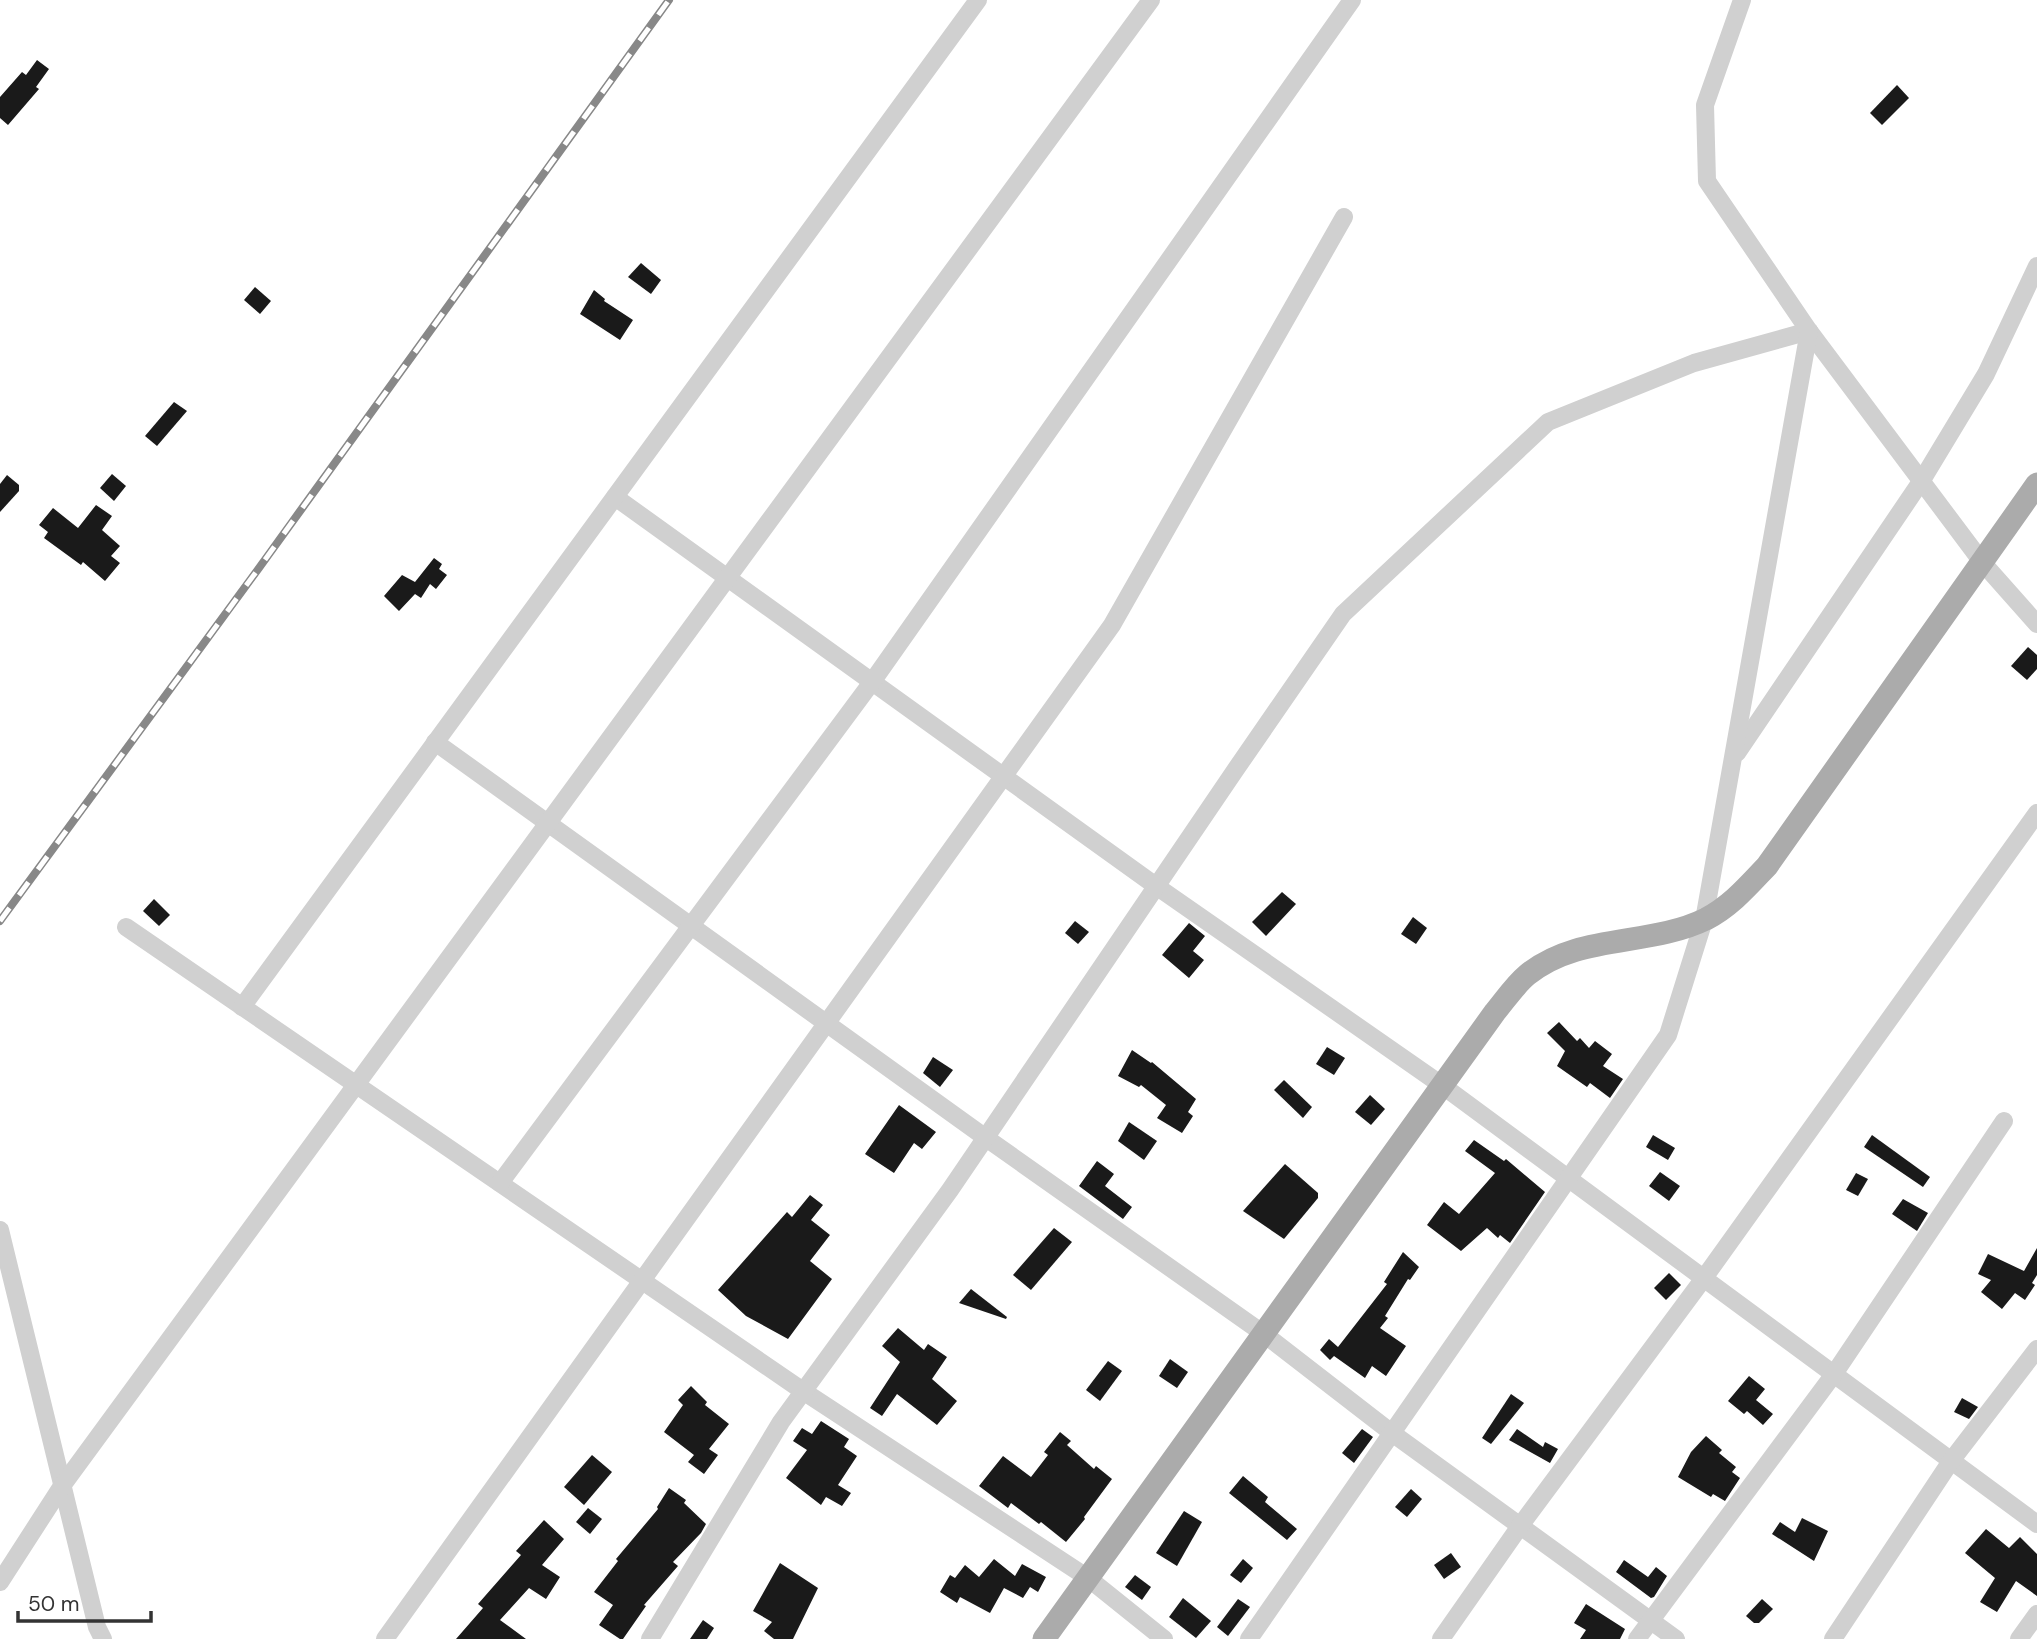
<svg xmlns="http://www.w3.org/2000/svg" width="2037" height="1639" font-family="'DM Sans',sans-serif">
<rect width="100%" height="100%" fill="#fff"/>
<!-- building -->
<g fill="#1a1a1a">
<path d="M37,60L49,69L36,87L39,89L8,125L0,118V97L22,72L26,75Z"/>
<path d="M1897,85L1909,98L1882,125L1870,113Z"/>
<path d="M641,263L661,280L651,294L628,277Z"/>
<path d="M255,287L271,301L260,314L244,300Z"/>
<path d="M594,290L605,299L604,301L633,320L620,340L580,314Z"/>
<path d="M174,402L187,411L157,446L145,436Z"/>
<path d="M112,474L126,486L114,501L100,488Z"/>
<path d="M7,475L19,485V491L0,512V484Z"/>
<path d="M96,505L112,516L102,530L120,546L111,556L120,563L105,581L83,562L81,565L44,538L48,532L39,525L53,508L78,528Z"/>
<path d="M434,558L442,564L439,569L447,575L436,589L430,584L421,598L415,594L399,611L384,596L402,575L415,582Z"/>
<path d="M2028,647L2037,655V669L2027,680L2011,666Z"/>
<path d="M1282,892L1296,904L1266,936L1252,922Z"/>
<path d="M154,899L170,915L159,926L143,911Z"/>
<path d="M1413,917L1427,928L1416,944L1401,934Z"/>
<path d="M1075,921L1089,932L1078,944L1065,933Z"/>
<path d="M1189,923L1205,936L1193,951L1204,960L1189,978L1162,955Z"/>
<path d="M1559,1022L1577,1041L1580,1038L1589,1048L1595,1041L1612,1054L1603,1066L1623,1079L1610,1098L1590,1083L1587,1087L1557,1066L1565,1051L1547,1033Z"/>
<path d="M1327,1047L1345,1058L1334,1075L1316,1064Z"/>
<path d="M1132,1050L1151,1063L1152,1062L1196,1099L1188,1112L1193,1116L1182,1133L1157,1118L1166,1105L1141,1085L1139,1087L1118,1076Z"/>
<path d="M933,1057L953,1070L940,1087L923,1073Z"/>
<path d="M1284,1080L1312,1107L1303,1118L1274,1090Z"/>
<path d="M1370,1095L1385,1109L1371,1125L1355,1112Z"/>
<path d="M899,1105L936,1132L922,1149L914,1143L894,1173L865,1154Z"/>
<path d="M1129,1122L1157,1141L1144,1160L1118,1141Z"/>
<path d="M1653,1135L1675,1148L1668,1160L1646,1147Z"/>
<path d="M1872,1135L1930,1177L1923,1187L1864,1147Z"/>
<path d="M1474,1140L1504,1161L1506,1159L1545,1192L1510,1243L1500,1235L1498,1238L1487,1228L1461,1251L1427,1225L1444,1202L1459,1214L1495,1173L1465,1151Z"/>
<path d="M1097,1161L1114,1174L1105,1186L1132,1207L1123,1219L1079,1186Z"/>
<path d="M1285,1164L1318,1193V1198L1284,1239L1243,1211Z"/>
<path d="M1660,1172L1680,1186L1669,1201L1649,1186Z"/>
<path d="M1856,1173L1868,1179L1858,1196L1846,1190Z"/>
<path d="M810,1195L823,1205L811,1220L830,1235L810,1261L832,1279L788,1339L746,1316L718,1290L787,1212L792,1217Z"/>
<path d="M1903,1199L1928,1213L1917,1231L1892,1214Z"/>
<path d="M1054,1228L1072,1242L1031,1290L1013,1275Z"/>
<path d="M2037,1248V1275L2032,1283L2035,1285L2025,1300L2015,1293L2002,1309L1981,1292L1991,1280L1978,1274L1988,1254L2024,1271Z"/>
<path d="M1403,1252L1419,1267L1410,1280L1408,1279L1385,1316L1388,1318L1380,1328L1406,1346L1386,1376L1372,1366L1365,1378L1334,1356L1330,1360L1320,1350L1329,1339L1338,1347L1387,1284L1384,1282Z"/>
<path d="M1669,1273L1681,1285L1666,1300L1654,1288Z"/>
<path d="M971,1289L1007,1317L1006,1319L959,1303Z"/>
<path d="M898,1328L924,1350L928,1344L947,1357L932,1379L957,1401L937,1425L897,1394L882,1416L870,1408L900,1362L882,1346Z"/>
<path d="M1170,1359L1188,1372L1177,1388L1159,1376Z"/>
<path d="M1108,1361L1122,1371L1100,1401L1086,1390Z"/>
<path d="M1749,1376L1765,1389L1756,1400L1773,1414L1763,1425L1747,1411L1744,1414L1728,1401Z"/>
<path d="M691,1386L707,1402L705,1405L729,1424L709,1449L718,1455L704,1474L688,1462L694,1455L664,1432L683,1405L678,1400Z"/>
<path d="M1511,1394L1524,1403L1491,1444L1482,1438Z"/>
<path d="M1962,1398L1978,1407L1969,1419L1954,1412Z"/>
<path d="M821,1421L849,1439L844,1447L857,1456L838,1485L851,1493L842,1506L826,1497L821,1505L786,1478L807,1450L793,1441L802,1428L812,1434Z"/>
<path d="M1362,1429L1373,1437L1354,1463L1342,1453Z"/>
<path d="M1517,1429L1543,1447L1545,1442L1558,1449L1550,1463L1509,1440Z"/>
<path d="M1060,1432L1071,1441L1067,1445L1094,1469L1096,1466L1112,1479L1084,1517L1085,1519L1066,1542L1041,1522L1039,1524L1011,1503L1008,1508L979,1486L1003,1456L1031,1477L1048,1455L1044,1452Z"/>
<path d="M1706,1436L1722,1450L1719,1453L1736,1467L1732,1472L1740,1478L1725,1501L1713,1494L1711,1497L1678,1477L1691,1452Z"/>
<path d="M592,1455L612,1472L584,1505L564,1487Z"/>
<path d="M1243,1476L1268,1497L1265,1502L1297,1529L1287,1540L1229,1493Z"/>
<path d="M669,1488L686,1500L684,1503L706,1524L701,1533L673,1562L678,1566L644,1605L646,1606L623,1639H620L599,1625L613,1605L594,1592L618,1561L616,1559L658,1509L657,1507Z"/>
<path d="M1411,1489L1422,1499L1407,1517L1395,1507Z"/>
<path d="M588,1508L602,1519L590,1534L576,1522Z"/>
<path d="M1184,1511L1202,1522L1177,1566L1156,1553Z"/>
<path d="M1802,1518L1828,1531L1814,1561L1772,1534L1780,1522L1795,1532Z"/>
<path d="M544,1520L564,1539L542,1565L560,1577L546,1599L529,1588L500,1620L526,1639H456L483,1608L478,1604L521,1555L516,1551Z"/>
<path d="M1986,1529L2009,1548L2020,1537L2037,1554V1596L2016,1581L1997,1612L1980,1602L1995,1578L1965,1553Z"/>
<path d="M1451,1553L1461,1567L1444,1579L1434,1565Z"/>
<path d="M994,1559L1015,1576L1022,1564L1046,1577L1038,1592L1030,1587L1023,1598L1004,1588L990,1613L960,1597L957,1603L940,1592L950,1575L955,1578L965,1565L979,1577Z"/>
<path d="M1243,1559L1253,1568L1241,1583L1230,1575Z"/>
<path d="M1624,1560L1648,1577L1656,1567L1667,1576L1654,1597L1651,1598L1616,1572Z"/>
<path d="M780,1563L818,1588L793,1639H774L764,1631L772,1622L753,1611Z"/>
<path d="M1135,1575L1151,1587L1142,1600L1125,1587Z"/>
<path d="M1183,1598L1211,1621L1196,1638L1169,1617Z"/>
<path d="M1238,1599L1250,1607L1228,1636L1217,1627Z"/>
<path d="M1762,1599L1773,1609L1759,1623H1754L1746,1616Z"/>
<path d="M1586,1604L1625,1629L1620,1639H1580L1586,1630L1574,1623Z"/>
<path d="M703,1620L714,1628L707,1639H690Z"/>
</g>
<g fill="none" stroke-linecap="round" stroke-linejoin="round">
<!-- minor -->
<g stroke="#d0d0d0" stroke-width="18">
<path d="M1742,0L1705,105L1707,181L1809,331L1982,562L2037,624"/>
<path d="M615,497L1156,886L1443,1086L2037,1524"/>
<path d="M435,742L986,1138L1264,1334L1392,1433L1676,1639"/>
<path d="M1737,753L1922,480L1986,374L2037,266"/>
<path d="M126,927L803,1391L1088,1578L1164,1639"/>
<path d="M242,1007L978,0"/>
<path d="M500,1183L872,682L1352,0"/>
<path d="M0,1230L97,1627L103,1639"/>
<path d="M0,1582L62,1486L1151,0"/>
<path d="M385,1639L1112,625L1344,217"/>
<path d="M650,1639L781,1422L950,1190L1236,769L1343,614L1548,422L1694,363L1809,331"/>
<path d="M1249,1639L1668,1035L1704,920L1809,331"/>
<path d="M1441,1639L1520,1526L1704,1278L2037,813"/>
<path d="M1637,1639L1834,1374L2004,1121"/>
<path d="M1833,1639L1951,1461L2037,1349"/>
<path d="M2019,1639L2037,1614"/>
</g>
<!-- major -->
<path stroke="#ababab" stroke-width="23" d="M1044,1639L1495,1012C1505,1000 1515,985 1527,975C1578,933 1649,947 1706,919C1731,906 1748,886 1767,866L2037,484"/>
<!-- rail casing -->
<g stroke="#888" stroke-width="8">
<path id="rail" d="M0,921L259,568L669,0"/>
</g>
<!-- rail -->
<use href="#rail" stroke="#fff" stroke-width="5" stroke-dasharray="16" stroke-linecap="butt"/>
</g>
<!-- scale -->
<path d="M18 1611v10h133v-10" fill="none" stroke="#333333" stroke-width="3.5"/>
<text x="28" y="1611" font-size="21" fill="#333333" stroke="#ffffff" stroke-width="5" paint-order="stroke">50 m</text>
</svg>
